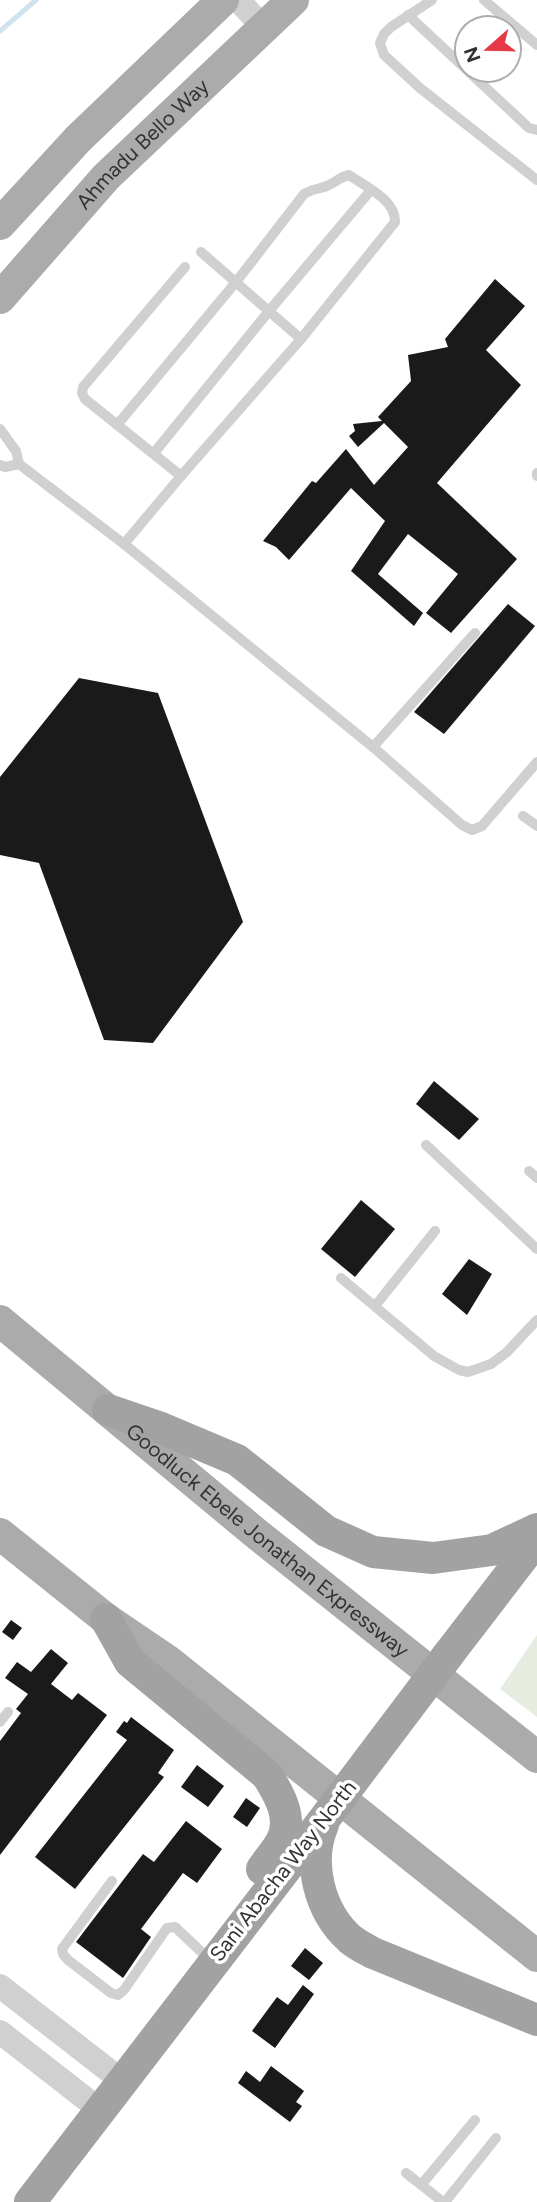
<svg xmlns="http://www.w3.org/2000/svg" width="537" height="2202" font-family="Figtree,sans-serif">
<rect width="100%" height="100%" fill="#fff"/>
<!-- green -->
<path fill="#e6ecdf" d="M537,1635V1717L500,1689Z"/>
<g fill="none" stroke-linecap="round" stroke-linejoin="round">
<!-- stream -->
<path stroke="#cfe2ee" stroke-width="5" d="M0,31L36,0"/>
</g>
<!-- building -->
<g fill="#1a1a1a">
<path d="M495,279L525,306L486,350L521,385L437,483L517,559L451,633L426,613L458,574L408,534L378,574L423,613L414,626L351,571L385,521L351,488L289,560L276,547L263,541L312,481L316,483L346,449L374,485L408,447L384,423L358,447L349,436L355,431L353,424L382,421L378,417L411,381L408,355L448,347L445,339Z"/>
<path d="M508,604L535,626L444,734L414,712Z"/>
<path d="M79,678L158,693L243,922L153,1043L104,1040L39,863L0,855V777Z"/>
<path d="M434,1081L479,1119L459,1140L416,1104Z"/>
<path d="M361,1200L395,1229L355,1277L321,1249Z"/>
<path d="M469,1259L492,1274L467,1315L442,1294Z"/>
<path d="M11,1620L22,1628L13,1640L2,1632Z"/>
<path d="M51,1649L68,1663L51,1684L72,1700L78,1693L107,1715L0,1855V1741L21,1713L16,1709L28,1694L5,1678L17,1662L31,1672Z"/>
<path d="M131,1717L174,1750L158,1773L164,1777L75,1889L35,1857L127,1740L116,1732L124,1721L127,1723Z"/>
<path d="M197,1765L224,1786L208,1807L181,1787Z"/>
<path d="M246,1798L260,1808L247,1827L233,1817Z"/>
<path d="M186,1821L222,1849L197,1883L183,1873L141,1929L151,1937L123,1978L76,1942L143,1854L154,1862Z"/>
<path d="M305,1948L323,1963L309,1980L291,1966Z"/>
<path d="M303,1985L314,1994L275,2048L252,2031L277,1997L288,2005Z"/>
<path d="M271,2066L304,2091L296,2102L302,2106L290,2122L238,2083L246,2071L260,2082Z"/>
</g>
<g fill="none" stroke-linecap="round" stroke-linejoin="round">
<!-- service -->
<g stroke="#d0d0d0" stroke-width="10">
<path d="M432,0L391,27L384,34L380,43L384,55L420,88L537,180"/>
<path d="M484,0L537,45"/>
<path d="M408,15L529,128L537,130"/>
<path d="M201,252L301,339"/>
<path d="M117,425L236,282L304,194C312,189 319,189 327,186C336,182 340,177 349,175C365,186 396,200 395,222L301,339L181,476L124,544"/>
<path d="M0,429L16,451L19,464"/>
<path d="M154,453L269,311L371,190"/>
<path d="M0,465L5,467L19,464L124,544L373,747L462,825L472,830L482,826L537,762"/>
<path d="M537,473V476"/>
<path d="M181,476L85,399L82,393L83,387L185,267"/>
<path d="M373,747L475,633"/>
<path d="M523,816L537,826"/>
<path d="M426,1145L537,1249"/>
<path d="M529,1171L537,1178"/>
<path d="M341,1278L434,1356L459,1370L468,1372L491,1364L507,1352L537,1320"/>
<path d="M375,1306L435,1231"/>
<path d="M0,1722L8,1712"/>
<path d="M112,1881L62,1949L63,1954L68,1960L111,1993L118,1995L124,1990L167,1928L175,1927L210,1960"/>
<path d="M406,2173L443,2202"/>
<path d="M422,2184L475,2120"/>
<path d="M445,2202L496,2138"/>
</g>
<!-- tertiary -->
<g stroke="#d0d0d0" stroke-width="24">
<path d="M238,0L263,27"/>
<path d="M0,1986L121,2080"/>
<path d="M0,2032L100,2110"/>
</g>
<!-- primary -->
<g stroke="#ababab" stroke-width="32">
<path d="M0,224L78,139L223,0"/>
<path id="s1" d="M0,298L106,177L293,0"/>
<path id="s2" d="M0,1321L258,1535L537,1757"/>
<path d="M0,1534L106,1619L168,1661L537,1956"/>
</g>
<!-- trunk -->
<g stroke="#a2a2a2" stroke-width="32">
<path d="M108,1410L161,1428L237,1460L326,1531L373,1552L433,1558L492,1550L537,1529"/>
<path d="M106,1619L130,1662L267,1775C279,1794 294,1819 281,1842C276,1851 268,1860 262,1869"/>
<path d="M448,1655L537,1539"/>
<path d="M323,1825C307,1862 319,1911 350,1939C357,1945 366,1949 373,1953L537,2020"/>
<path d="M30,2202L328,1814"/>
</g>
<!-- trunk-bridge -->
<path stroke="#a2a2a2" stroke-width="32" d="M328,1814L448,1655"/>
</g>
<g text-anchor="middle" stroke-width="7" stroke-linejoin="round" paint-order="stroke">
<!-- street labels -->
<g font-size="21" fill="#333" stroke="#fff">
<text dy="7" stroke="none"><textPath href="#s1" startOffset="210">Ahmadu Bello Way</textPath></text>
<text dy="7" stroke="none"><textPath href="#s2" startOffset="346">Goodluck Ebele Jonathan Expressway</textPath></text>
<text transform="translate(283 1871) rotate(-52)" y="7">Sani Abacha Way North</text>
</g>
</g>
<!-- north arrow -->
<g transform="translate(488 49) rotate(250)"><circle r="33" fill="#ffffff" stroke="#adadad" stroke-width="2"/>
<path d="M0-5L12 26L0 18L-12 26Z" fill="#e63946"/>
<text y="-10" font-size="19" font-weight="bold" text-anchor="middle" fill="#333333">N</text>
</g>
</svg>
